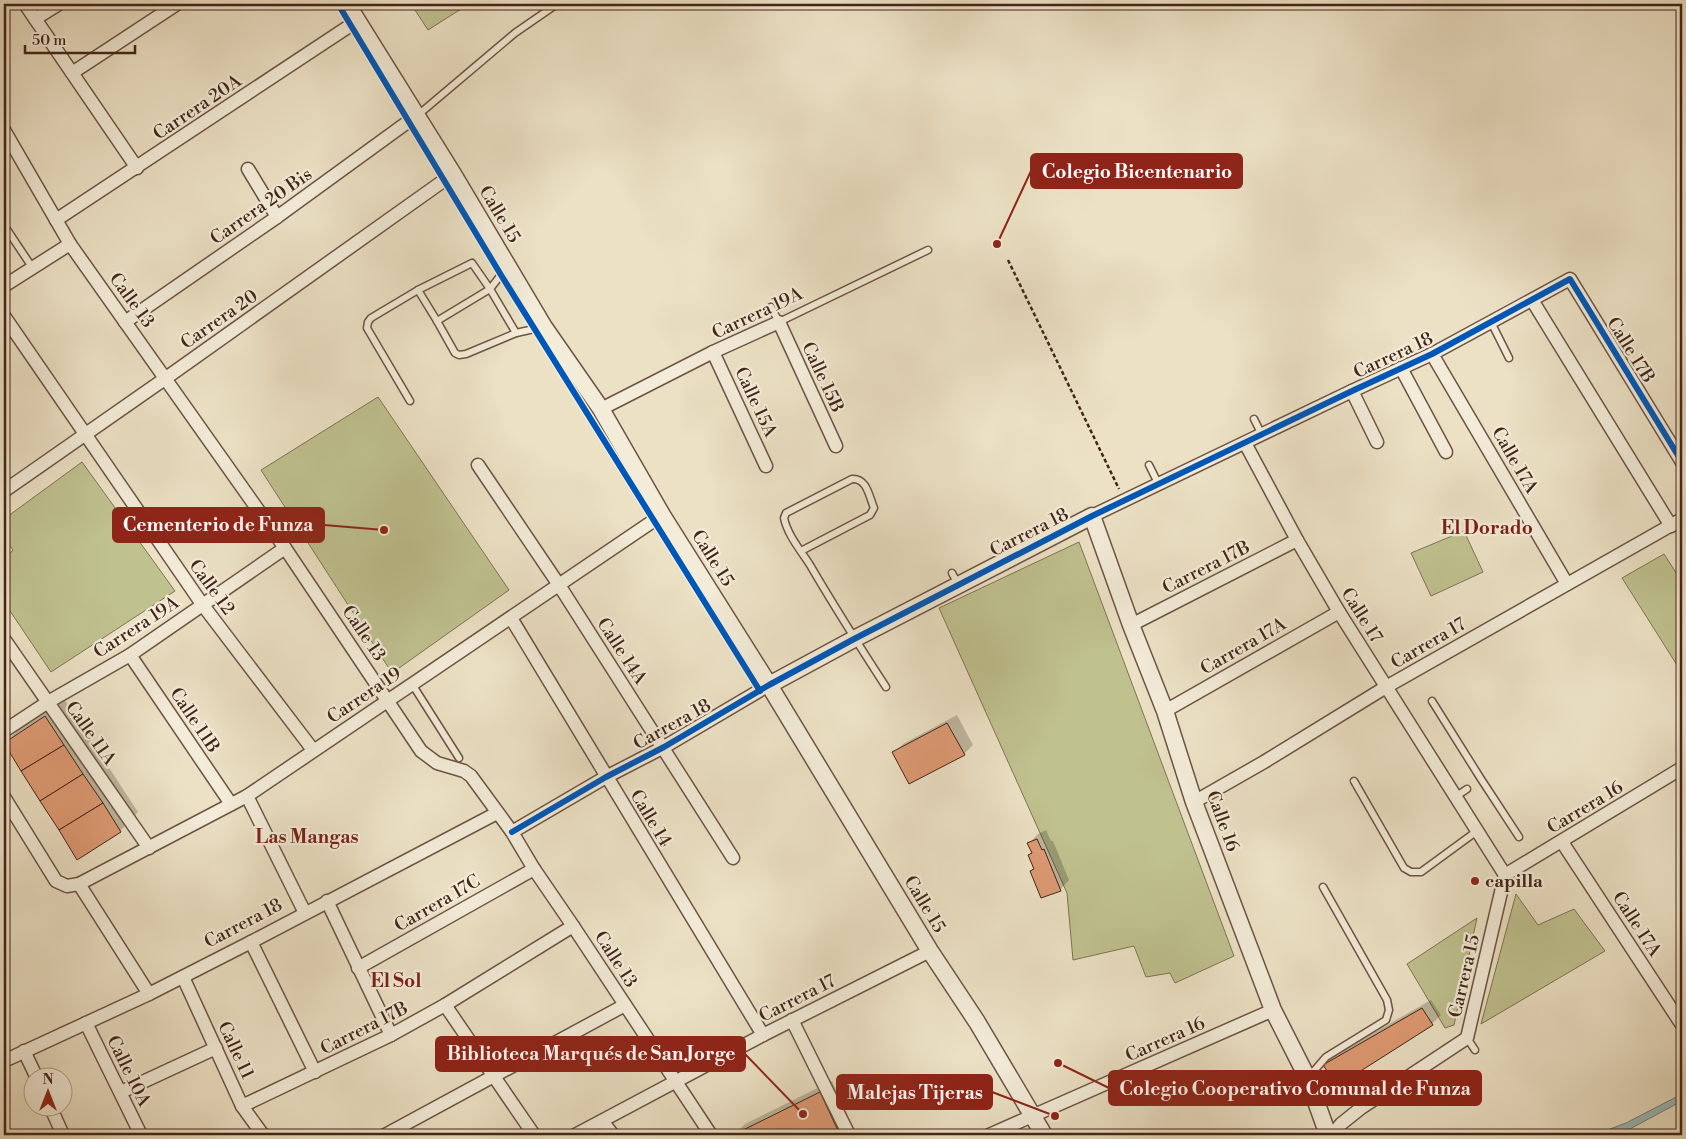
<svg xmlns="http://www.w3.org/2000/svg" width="1686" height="1139" font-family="'Libre Bodoni',serif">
<rect width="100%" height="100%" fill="#ece1c5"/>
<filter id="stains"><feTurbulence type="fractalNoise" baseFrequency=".004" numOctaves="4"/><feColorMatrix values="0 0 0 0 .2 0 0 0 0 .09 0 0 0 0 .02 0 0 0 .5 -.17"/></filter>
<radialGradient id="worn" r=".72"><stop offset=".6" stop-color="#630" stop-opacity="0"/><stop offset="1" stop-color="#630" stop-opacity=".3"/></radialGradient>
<!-- green -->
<g fill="#bfc18f" stroke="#817354">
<path d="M411,4H469L428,30Z"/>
<path d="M378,397L509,590L392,673L261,470Z"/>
<path d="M82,462L175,591L51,672L4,602V560L13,550L4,538V519Z"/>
<path d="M1464,531L1483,572L1431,596L1411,553Z"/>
<path d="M1079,542L1234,956L1175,983L1170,973L1146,977L1134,946L1073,960L1067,893L939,608Z"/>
<path d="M1664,554L1682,582V673L1622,578Z"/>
<path d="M1516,894L1538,925L1574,909L1605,951L1481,1024Z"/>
<path d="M1477,918L1454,1025L1445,1028L1407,964Z"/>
</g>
<!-- water -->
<path fill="#9abcbb" stroke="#77807a" d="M1682,1094V1101L1628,1130L1613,1135H1594L1626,1123Z"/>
<!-- shadow -->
<g fill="#0003">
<path d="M64,699L138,812L120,831L5,743L23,725Z"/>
<path d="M957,715L973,745L964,754L894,753L903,744Z"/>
<path d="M1046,830L1051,841H1053L1069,880L1060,890L1032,871L1035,868L1030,855L1033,852L1029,843L1038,834Z"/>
<path d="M1431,1000L1441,1015L1432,1024L1324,1065L1333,1056Z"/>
<path d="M832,1081L857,1135H734L745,1124Z"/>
</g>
<!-- building -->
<g fill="#de9a74" stroke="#432519">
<path d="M45,716L64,745L21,771L4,743Z"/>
<path d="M947,723L965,755L909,784L892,752Z"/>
<path d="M64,745L83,774L40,801L21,771Z"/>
<path d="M83,774L103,803L59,830L40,801Z"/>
<path d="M103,803L121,832L77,860L59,830Z"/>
<path d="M1037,839L1042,850L1044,849L1061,891L1041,898L1030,871L1034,869L1028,855L1032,853L1027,843Z"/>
<path d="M1422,1008L1433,1025L1337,1086L1323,1065Z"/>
<path d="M820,1092L840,1135H733Z"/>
</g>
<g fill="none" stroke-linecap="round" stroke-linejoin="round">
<!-- service casing -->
<g stroke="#6d5444" stroke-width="9">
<g id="service">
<path d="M418,115L515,33L557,4"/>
<path d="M4,225L32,267"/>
<path d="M418,290L472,263L490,289L516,333L543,327"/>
<path d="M771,307L779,322L928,250"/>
<path d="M437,321L455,353L459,355L466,354L516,333"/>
<path d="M1491,322L1509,358"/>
<path d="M410,401L367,328L368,322L371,318L418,290L437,321L490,289L507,267"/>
<path d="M1254,419L1262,435"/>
<path d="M1149,465L1159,485"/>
<path d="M801,551L870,515L874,508C869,496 867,478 852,479L786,513L784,518C787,534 801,551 810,565C834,606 860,647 886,687"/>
<path d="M952,573L958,584"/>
<path d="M412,684L459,758"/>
<path d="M1432,701L1481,779L1519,837"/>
<path d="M1354,781L1404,868L1411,872H1421L1477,831"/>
<path d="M1455,797L1467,789"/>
<path d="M1467,1038L1475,1050"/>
<path d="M1308,1078L1326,1057L1386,1020L1389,1010L1387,1000L1323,887"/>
</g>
</g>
<!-- minor casing -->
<g stroke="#6d5444" stroke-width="15">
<g id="minor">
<path d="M25,4L137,168"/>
<path d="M35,19L59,4"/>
<path d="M72,73L177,4"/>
<path d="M4,130L70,244L285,548L421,751L437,763L464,771L471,776L512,832L534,869L573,926L711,1135"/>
<path d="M248,169L277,217"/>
<path d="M56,220L357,21"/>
<path d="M4,286L70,244"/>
<path d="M1532,300L1671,526"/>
<path d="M4,316L202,604L313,750"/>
<path d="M125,322L277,217L416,116"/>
<path d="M713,352L766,466"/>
<path d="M1432,354L1567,584"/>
<path d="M1401,368L1446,452"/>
<path d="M1352,391L1377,442"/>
<path d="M601,409L713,352L779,322L836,446"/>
<path d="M1245,443L1297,540L1339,612L1505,875"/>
<path d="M478,465L559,585L733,858"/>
<path d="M4,491L166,378L453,174"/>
<path d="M1092,516L1352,391L1432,354L1570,279L1682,462"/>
<path d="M511,618L763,1035"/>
<path d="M1131,625L1297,540"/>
<path d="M4,639L149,848"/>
<path d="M130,655L231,804"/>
<path d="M1165,711L1339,612"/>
<path d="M4,731L48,702L130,655L285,548"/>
<path d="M247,796L305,913"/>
<path d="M4,797L56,881L67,886L79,884L247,796L662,515"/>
<path d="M1194,802L1264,762L1386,687L1682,519"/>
<path d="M512,832L606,777L664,747L769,685"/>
<path d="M1562,842L1682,1025"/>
<path d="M1505,875L1682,768"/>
<path d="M79,884L149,994"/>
<path d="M327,901L391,1035"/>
<path d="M251,942L315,1072"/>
<path d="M358,968L534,869"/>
<path d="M183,977L242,1106L263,1135"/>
<path d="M445,1005L534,1135"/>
<path d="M792,1020L849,1135"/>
<path d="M86,1023L141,1135"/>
<path d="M24,1051L36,1076"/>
<path d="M4,1061L149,994L251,942L497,813"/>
<path d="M121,1092L216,1048"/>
<path d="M50,1106L63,1135"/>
<path d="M242,1106L391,1035L445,1005L573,926"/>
<path d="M602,1121L613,1135"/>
<path d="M385,1135L625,1005"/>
<path d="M575,1135L763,1035L930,951"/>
<path d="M989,1135L1273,1010"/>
<path d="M1332,1135L1341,1124L1361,1108L1467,1038L1505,875"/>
</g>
</g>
<!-- tertiary casing -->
<g stroke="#6d5444" stroke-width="19">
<g id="tertiary">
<path d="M347,4L453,174L544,327L601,409L662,515L769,685L930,951L977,1022L1044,1135"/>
<path d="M769,685L854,639L1092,516L1131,625L1165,711L1194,802L1273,1010L1308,1079L1328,1135"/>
</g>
</g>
<!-- path -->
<path stroke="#432519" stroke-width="2.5" stroke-dasharray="4 2.5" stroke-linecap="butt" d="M1008,260L1119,489"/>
<!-- service -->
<use href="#service" stroke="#f3ecd9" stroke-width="6"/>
<!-- minor -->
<use href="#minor" stroke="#f3ecd9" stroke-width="12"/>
<!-- tertiary -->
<use href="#tertiary" stroke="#f3ecd9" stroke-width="16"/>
<!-- cycleway casing -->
<g stroke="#f3ecd9" stroke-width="9">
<g id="cycleway">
<path d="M338,4L501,275L760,691"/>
<path d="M512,832L606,777L664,747L769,685L854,639L1092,516L1352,391L1432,354L1570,279L1682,462"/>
</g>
</g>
<!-- cycleway -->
<use href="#cycleway" stroke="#0057b8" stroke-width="6"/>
</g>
<!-- markers -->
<circle fill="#8f2418" stroke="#f3ecd9" stroke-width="2" cx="1475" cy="881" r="5"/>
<g text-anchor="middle" stroke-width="4.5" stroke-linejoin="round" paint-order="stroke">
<!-- street labels -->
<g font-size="18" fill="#432519" stroke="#f3ecd9">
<text transform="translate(197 107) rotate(-34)" y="6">Carrera 20A</text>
<text transform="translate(261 206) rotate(-35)" y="6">Carrera 20 Bis</text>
<text transform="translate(500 214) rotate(59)" y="6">Calle 15</text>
<text transform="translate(132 300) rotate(54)" y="6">Calle 13</text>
<text transform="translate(757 313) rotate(-25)" y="6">Carrera 19A</text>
<text transform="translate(219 319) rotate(-35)" y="6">Carrera 20</text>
<text transform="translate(1631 350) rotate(58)" y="6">Calle 17B</text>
<text transform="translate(1393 355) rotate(-25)" y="6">Carrera 18</text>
<text transform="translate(823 377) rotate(65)" y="6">Calle 15B</text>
<text transform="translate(756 402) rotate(65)" y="6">Calle 15A</text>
<text transform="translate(1515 460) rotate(60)" y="6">Calle 17A</text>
<text transform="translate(1029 532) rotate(-27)" y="6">Carrera 18</text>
<text transform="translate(713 558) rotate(58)" y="6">Calle 15</text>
<text transform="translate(1206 567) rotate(-27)" y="6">Carrera 17B</text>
<text transform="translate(212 587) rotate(54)" y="6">Calle 12</text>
<text transform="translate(1362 615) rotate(58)" y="6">Calle 17</text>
<text transform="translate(136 627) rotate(-33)" y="6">Carrera 19A</text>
<text transform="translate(364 633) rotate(56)" y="6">Calle 13</text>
<text transform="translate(1428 643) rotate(-30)" y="6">Carrera 17</text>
<text transform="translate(1243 646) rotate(-30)" y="6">Carrera 17A</text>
<text transform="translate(622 651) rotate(57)" y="6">Calle 14A</text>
<text transform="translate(364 695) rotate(-34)" y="6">Carrera 19</text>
<text transform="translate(195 720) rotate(56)" y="6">Calle 11B</text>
<text transform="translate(672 724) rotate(-29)" y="6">Carrera 18</text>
<text transform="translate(91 733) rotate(55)" y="6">Calle 11A</text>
<text transform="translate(1585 807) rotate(-31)" y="6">Carrera 16</text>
<text transform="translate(651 818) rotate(59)" y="6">Calle 14</text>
<text transform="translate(1223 821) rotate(70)" y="6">Calle 16</text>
<text transform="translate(437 903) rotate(-30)" y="6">Carrera 17C</text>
<text transform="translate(925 904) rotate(59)" y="6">Calle 15</text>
<text transform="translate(243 923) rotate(-28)" y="6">Carrera 18</text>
<text transform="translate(1637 924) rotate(57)" y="6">Calle 17A</text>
<text transform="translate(616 959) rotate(57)" y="6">Calle 13</text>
<text transform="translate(1464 976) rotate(-77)" y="6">Carrera 15</text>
<text transform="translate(797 998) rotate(-27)" y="6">Carrera 17</text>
<text transform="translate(364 1028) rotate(-27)" y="6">Carrera 17B</text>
<text transform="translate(1165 1039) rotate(-24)" y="6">Carrera 16</text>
<text transform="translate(236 1050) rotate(65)" y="6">Calle 11</text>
<text transform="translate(129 1071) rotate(64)" y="6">Calle 10A</text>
</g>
<!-- poi labels -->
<g font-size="18" font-weight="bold" fill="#432519" stroke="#f3ecd9" text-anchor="start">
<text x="1485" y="887">capilla</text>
</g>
<!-- neighbourhood labels -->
<g font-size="19" font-weight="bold" fill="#7a1f14" stroke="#f3ecd9">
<text x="1487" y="534">El Dorado</text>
<text x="307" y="843">Las Mangas</text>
<text x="396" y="987">El Sol</text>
</g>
</g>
<!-- callouts -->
<path fill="none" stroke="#8f2418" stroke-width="2" d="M997 244L1031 171M384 530L324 525M803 1114L745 1054M1058 1063L1109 1088M1055 1116L992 1092"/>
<g fill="#8f2418" stroke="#f3ecd9" stroke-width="2">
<circle cx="997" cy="244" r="5"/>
<circle cx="384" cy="530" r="5"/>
<circle cx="803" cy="1114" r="5"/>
<circle cx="1058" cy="1063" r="5"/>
<circle cx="1055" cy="1116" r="5"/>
</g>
<g fill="#8f2418" stroke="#8f2418" stroke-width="2">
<rect x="1031" y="154" width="211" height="34" rx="5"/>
<rect x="113" y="508" width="211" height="34" rx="5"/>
<rect x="436" y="1037" width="309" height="34" rx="5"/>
<rect x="1109" y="1071" width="372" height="34" rx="5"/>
<rect x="837" y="1075" width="155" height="34" rx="5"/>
</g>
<g font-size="19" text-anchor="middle" font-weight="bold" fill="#fff">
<text x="1137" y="178">Colegio Bicentenario</text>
<text x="218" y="531">Cementerio de Funza</text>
<text x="591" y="1060">Biblioteca Marqués de San Jorge</text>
<text x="1295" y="1095">Colegio Cooperativo Comunal de Funza</text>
<text x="915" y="1099">Malejas Tijeras</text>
</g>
<!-- margin -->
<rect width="1686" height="1139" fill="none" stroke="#ece1c5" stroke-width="20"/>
<rect x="5" y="5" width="1676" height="1129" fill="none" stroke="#432519" stroke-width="2.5"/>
<rect x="10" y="10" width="1666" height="1119" fill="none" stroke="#432519"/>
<!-- north arrow -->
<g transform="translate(48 1092)"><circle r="24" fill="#f3ecd9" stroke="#ad9c8c"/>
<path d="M0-4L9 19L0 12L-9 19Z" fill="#8f2418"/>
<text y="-8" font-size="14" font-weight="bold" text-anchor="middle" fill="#432519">N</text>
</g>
<!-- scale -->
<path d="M25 45v8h110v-8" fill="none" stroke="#432519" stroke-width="2.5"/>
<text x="32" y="45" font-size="15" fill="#432519" stroke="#f3ecd9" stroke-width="4" paint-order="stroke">50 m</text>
<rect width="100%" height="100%" filter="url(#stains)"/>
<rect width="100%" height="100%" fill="url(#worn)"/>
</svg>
